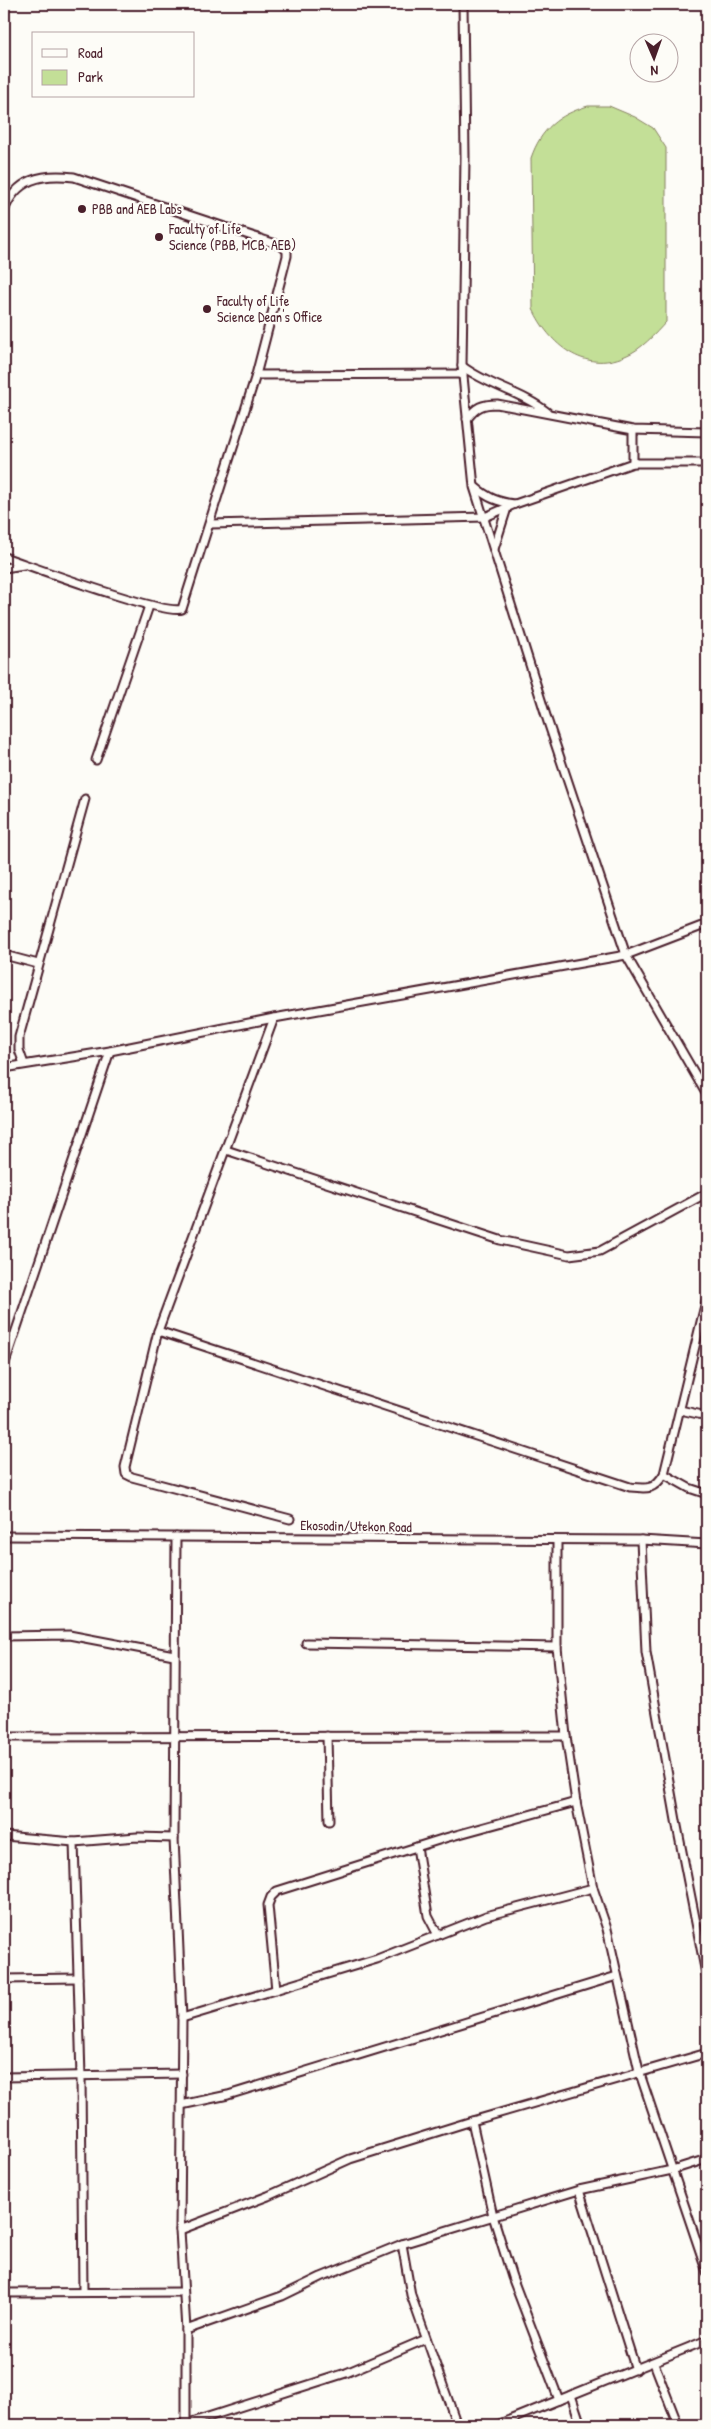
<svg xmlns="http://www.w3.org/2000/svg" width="711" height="2429" font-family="'Patrick Hand',sans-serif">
<rect width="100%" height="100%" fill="#fdfcf7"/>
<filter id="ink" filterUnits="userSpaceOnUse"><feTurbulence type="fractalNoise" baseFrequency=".02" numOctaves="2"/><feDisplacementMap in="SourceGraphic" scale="10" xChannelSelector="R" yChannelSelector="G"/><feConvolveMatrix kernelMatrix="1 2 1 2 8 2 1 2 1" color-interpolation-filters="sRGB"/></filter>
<g filter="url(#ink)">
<!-- green -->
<path fill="#c3df97" stroke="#867f61" d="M588,106H609L635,117L653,128L666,148V322C655,334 641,350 625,356C584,374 549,344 533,309L531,158C541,129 558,115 588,106Z"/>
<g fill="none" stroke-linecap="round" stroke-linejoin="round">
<!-- minor casing -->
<g stroke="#4a1f2b" stroke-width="11">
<g id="minor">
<path d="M463,4L465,157L462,366L474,487L548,722L626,955L707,1095"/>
<path d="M4,211C16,179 41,173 74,177L282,246L287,251V256L256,375L182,609C164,616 31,566 4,557"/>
<path d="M462,366C488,386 522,392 547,412"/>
<path d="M256,375L463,374"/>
<path d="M467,419C476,407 482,404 497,404L633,430L707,432"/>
<path d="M633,430V463"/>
<path d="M475,487C488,498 498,502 514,504"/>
<path d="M210,524L485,517L515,504L633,463H707"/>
<path d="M494,549L507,508"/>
<path d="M4,568L24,565"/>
<path d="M96,760L149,606"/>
<path d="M4,955L38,964"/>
<path d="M274,1018L158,1331L125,1467L126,1474L132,1477L290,1519"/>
<path d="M24,1064L19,1050V1037L85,799"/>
<path d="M4,1068L110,1051L274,1018L626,955L707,924"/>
<path d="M226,1150L500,1240L569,1255L600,1251L707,1193"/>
<path d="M158,1331L630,1487C648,1489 654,1490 664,1474L707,1297"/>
<path d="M4,1366L110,1051"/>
<path d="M680,1410L707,1416"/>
<path d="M664,1474L689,1488L707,1494"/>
<path d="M4,1536L641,1540L707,1544"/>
<path d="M176,1537L174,1838L182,2018L180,2230L186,2330V2425"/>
<path d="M641,1540L646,1652L677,1826L707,1979"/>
<path d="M557,1541V1647L566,1736L576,1802L593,1888L607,1929L639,2071L707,2272"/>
<path d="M4,1636L69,1635L174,1655"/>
<path d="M306,1643L557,1647"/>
<path d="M327,1736L329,1821"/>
<path d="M4,1737L566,1736"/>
<path d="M4,1836L74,1842L137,1837L174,1838"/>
<path d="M74,1842L81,2077L83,2292"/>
<path d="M417,1847L428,1916L438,1935"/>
<path d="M4,1979L78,1978"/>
<path d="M276,1990L268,1905L271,1897L277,1891L445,1838L576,1802"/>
<path d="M182,2018L377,1959L486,1916L593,1888"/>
<path d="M4,2077L182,2074"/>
<path d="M181,2105L228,2095L617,1976"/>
<path d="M472,2121L493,2216L512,2277L559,2400"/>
<path d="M579,2190L636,2370"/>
<path d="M180,2230L268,2196L350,2159L472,2121L707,2053"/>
<path d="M402,2244L411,2295L457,2425"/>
<path d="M4,2293L183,2292"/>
<path d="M186,2330L282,2296L321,2277L402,2244L579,2190L672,2170L707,2159"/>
<path d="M654,2363L678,2425"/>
<path d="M571,2395L581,2425"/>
<path d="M134,2425L186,2424L346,2373L426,2339"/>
<path d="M497,2425L707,2340"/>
</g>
</g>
<!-- minor -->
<use href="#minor" stroke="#fdfcf7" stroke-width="7"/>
</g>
</g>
<!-- markers -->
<g fill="#4a1f2b" stroke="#fdfcf7" stroke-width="2">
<circle cx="82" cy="209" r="5"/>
<circle cx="159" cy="237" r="5"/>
<circle cx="207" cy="309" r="5"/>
</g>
<g text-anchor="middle" stroke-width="4.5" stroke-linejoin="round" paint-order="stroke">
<!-- poi labels -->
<g font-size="14" fill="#4a1f2b" stroke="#fdfcf7" text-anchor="start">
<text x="92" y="214">PBB and AEB Labs</text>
<text x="169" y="234">Faculty of Life<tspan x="169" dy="16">Science (PBB, MCB, AEB)</tspan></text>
<text x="217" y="306">Faculty of Life<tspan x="217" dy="16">Science Dean's Office</tspan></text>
</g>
<!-- street labels -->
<g font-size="14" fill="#4a1f2b" stroke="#fdfcf7">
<text transform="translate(356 1526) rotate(1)" y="5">Ekosodin/Utekon Road</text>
</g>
</g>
<!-- margin -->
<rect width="711" height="2429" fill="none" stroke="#fdfcf7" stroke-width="20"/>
<rect x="10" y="10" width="691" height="2409" fill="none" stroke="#4a1f2b" stroke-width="2" filter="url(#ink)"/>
<!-- legend -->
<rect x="32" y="32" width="162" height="65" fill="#fdfcf7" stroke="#b5a4a5"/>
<rect x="42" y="49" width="25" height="8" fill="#fdfcf7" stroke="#b5a4a5"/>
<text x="78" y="58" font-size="15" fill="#4a1f2b">Road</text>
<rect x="42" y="70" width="25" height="15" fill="#c3df97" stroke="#b5a4a5"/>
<text x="78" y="82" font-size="15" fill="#4a1f2b">Park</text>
<!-- north arrow -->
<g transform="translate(654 58) rotate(178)"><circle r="24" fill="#fdfcf7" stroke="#b5a4a5"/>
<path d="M0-4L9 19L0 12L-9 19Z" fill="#4a1f2b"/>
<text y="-8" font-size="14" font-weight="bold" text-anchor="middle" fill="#4a1f2b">N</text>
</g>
</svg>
